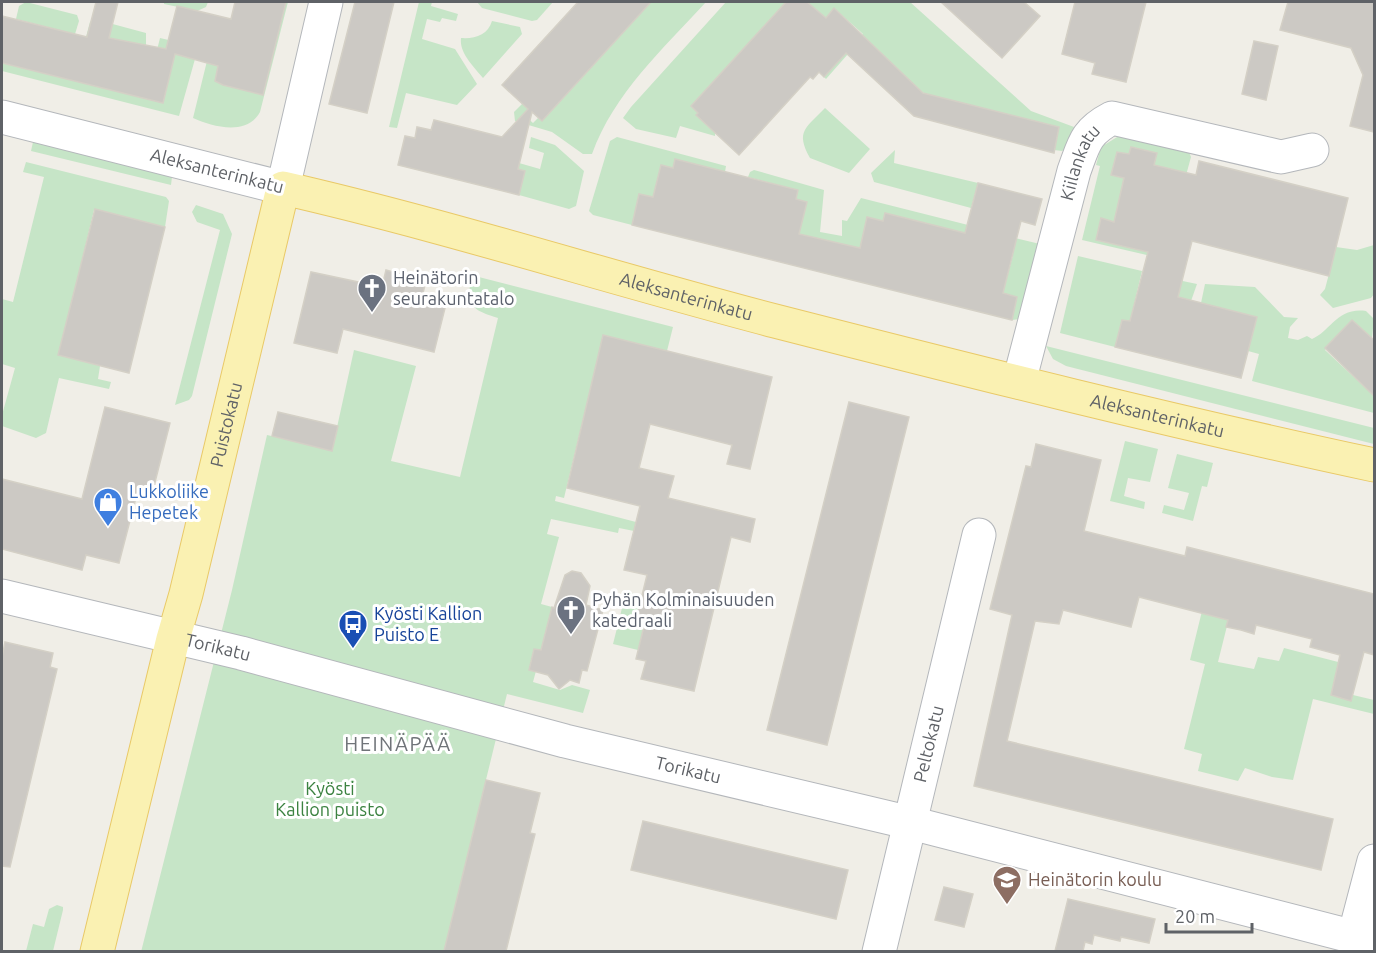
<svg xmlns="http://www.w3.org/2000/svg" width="1376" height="953" font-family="Ubuntu,sans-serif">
<rect width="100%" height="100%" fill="#f0eee7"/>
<!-- green -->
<g fill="#c6e5c7">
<path d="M26,2L77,15L79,21L75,34L16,19L19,6Z"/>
<path d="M164,2H208L206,7L197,11L164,4Z"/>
<path d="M286,2H288L260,112C247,136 213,127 193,118L207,61L218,66L215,81L263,94Z"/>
<path d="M419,2H432L431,6L458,14L456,21L442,18L440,22L427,19L422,39L455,49L477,84L457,105L406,93L397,128L389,127Z"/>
<path d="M477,2H553L537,20L532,21L482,8Z"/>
<path d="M651,2H706C663,49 614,93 592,154H583L552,132L515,121L514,112L523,103L528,109L523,114L533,123L538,118L542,121Z"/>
<path d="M726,2H798L790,10L784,5L691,106L698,113L696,115L715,133V136L680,126L676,138L636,129L623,118L631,107Z"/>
<path d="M807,2H910L1031,111L1074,127L1069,147L1062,151L1054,150L1059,127L927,96L876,51L848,54L826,79L824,77L863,34L835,9L826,18Z"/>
<path d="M94,19L146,33V45L86,37L90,22Z"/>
<path d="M492,21L520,27L522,34L483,78C474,67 459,53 461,38C475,39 488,35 492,21Z"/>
<path d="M160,38L190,45L195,59L179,116L2,71V63L163,103L172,66L156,54Z"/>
<path d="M825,108L870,149L849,173L810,158C795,131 806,128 825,108Z"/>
<path d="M1122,134L1189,152L1191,157L1179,201L1178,171L1154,165L1156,153L1132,147L1129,154L1117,152L1112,175L1124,178L1114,222L1101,219L1096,240L1148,252L1164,259L1082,240L1100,166L1096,165L1101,147Z"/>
<path d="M531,137L555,145L584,171L576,206L569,209L519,195V163L540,169L544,153L529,148Z"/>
<path d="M617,137L726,166L725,172L675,159L673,168L661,165L653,197L639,194L632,225L593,215L589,211L610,141Z"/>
<path d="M33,142L172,177L171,185L31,151Z"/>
<path d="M895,150L894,163L978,183L971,208L874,182L871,173Z"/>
<path d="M26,162L166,197L169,201L165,227L94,210L59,355L100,366L98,379L111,382L109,389L59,378L46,433L36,438L2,426V415L15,368L2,364V299L13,302L44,177L23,172Z"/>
<path d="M754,170L824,190L820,232L842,236V220L847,221L861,198L976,227L977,236L886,213L883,221L838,277L805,268L813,238L799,234L796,199L798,190L748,177L750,172Z"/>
<path d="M196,205L223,214L232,234L192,396L189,400L175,405L220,230L197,222L192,212Z"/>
<path d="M1006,236L1040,244L1020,319L1012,320L1003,293L1013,255Z"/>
<path d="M1374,245V294L1371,298L1333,308L1320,295L1325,289L1336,247L1357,250Z"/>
<path d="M1078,256L1142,271L1130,321L1122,320L1115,347L1060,333Z"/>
<path d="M1149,274L1197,284L1191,301L1145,289Z"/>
<path d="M471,275L673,327L667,351L603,336L564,498L556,496L555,501L636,522L634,531L619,528L618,533L551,519L547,534L559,537L541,604L552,607L541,650L534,649L529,669L536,671L533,682L560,690L572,685L590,690L583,713L507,694L444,951L141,952L232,590L267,435L332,450L354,350L416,366L391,461L460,477L498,318C470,309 467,306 471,275Z"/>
<path d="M1205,284L1255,287L1284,317L1298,318L1290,327L1288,338L1298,340L1307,336L1312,339C1330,332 1337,307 1366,311L1374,319L1372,338L1352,320L1325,350L1374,396V413L1252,381L1259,354L1248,351L1257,317L1201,303Z"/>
<path d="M1046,346L1374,428V444L1066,366L1053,359Z"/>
<path d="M1125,441L1158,449L1150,482L1128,478L1124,496L1145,502L1144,509L1110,501Z"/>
<path d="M1177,454L1213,463L1207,487L1202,486L1193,521L1162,513L1164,505L1184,510L1189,493L1168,488Z"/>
<path d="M626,592L642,596L636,620L645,622L638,650L613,644Z"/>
<path d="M1202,611L1229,618L1218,662L1254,669L1258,657L1279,661L1284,648L1342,663L1331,695L1351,701L1353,695L1374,700V714L1313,699L1293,780L1272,777L1245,768L1238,781L1198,771L1202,754L1184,749L1205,664L1190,660Z"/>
<path d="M57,905L63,907V910L53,951H26L33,924L44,927L49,909Z"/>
</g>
<!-- building -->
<g fill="#ccc9c4" stroke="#d4d0c6" stroke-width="1.5">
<path d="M96,2H118L109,38L166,49L177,6L231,19L235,2H286L263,95L223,85L215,81L218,66L175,54L163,103L2,63V16L87,37Z"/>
<path d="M355,2H394L367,113L329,104Z"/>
<path d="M578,2H651L542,121L532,112L518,169L525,171L519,195L398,165L405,136L415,138L417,127L431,130L434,120L502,137L528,109L502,85Z"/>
<path d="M786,2H807L826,18L834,8L923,93L1059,127L1054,153L914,116L846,53L824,77L819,72L813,79L810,77L739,155L696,115L698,113L691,106Z"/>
<path d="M941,2H1024L1040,16L1002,58Z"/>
<path d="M1075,2H1146L1126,82L1092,74L1095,63L1062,54Z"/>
<path d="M1288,2H1374V132L1350,126L1363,75L1351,48L1280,30Z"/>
<path d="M1254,41L1278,46L1266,100L1242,94Z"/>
<path d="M1131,147L1157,153L1154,165L1196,175L1199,161L1348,198L1329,276L1192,241L1178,297L1257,317L1241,378L1115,347L1122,320L1130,321L1148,252L1096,240L1101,218L1114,222L1124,178L1111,175L1117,152L1129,154Z"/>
<path d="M675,159L798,190L796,199L807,202L799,234L860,248L867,217L883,221L885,213L965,233L978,183L1042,199L1035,225L1021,221L1003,293L1017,297L1012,320L632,225L639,194L653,197L661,165L673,168Z"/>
<path d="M95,209L165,227L129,373L58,355Z"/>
<path d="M386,270L426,281L422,297L446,304L434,352L343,329L337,353L294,343L311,272L382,287Z"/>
<path d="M1352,320L1374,340V396L1325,348Z"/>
<path d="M603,335L772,377L750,469L727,464L732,445L650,424L639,468L674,476L668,498L755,519L750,542L731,537L694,691L641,679L646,661L636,659L645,622L636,620L647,575L624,570L640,506L567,488Z"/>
<path d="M849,402L909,417L827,745L767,730Z"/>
<path d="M105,407L170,423L153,490L139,486L119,563L86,555L82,570L2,549V479L82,499Z"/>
<path d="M278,412L338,426L332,451L272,436Z"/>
<path d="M1036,444L1101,460L1084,531L1185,556L1187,547L1374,594V655L1364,652L1351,701L1331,695L1340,655L1310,647L1312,639L1256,625L1254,634L1241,630L1226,627L1228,620L1139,597L1131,627L1063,610L1059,624L1035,621L1007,741L1333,819L1321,870L974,786L1012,615L990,609L1026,466L1031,467Z"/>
<path d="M572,571L581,573L590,586L586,605L603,610L587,671L582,670L579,683L570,680L559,689L548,675L529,670L534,649L541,650L552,607L554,608L565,575Z"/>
<path d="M5,642L53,653L50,667L57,669L10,867L2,866V657Z"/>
<path d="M486,780L540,793L530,833L535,834L524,878L506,951H444Z"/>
<path d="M643,821L848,870L836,919L631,870Z"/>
<path d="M944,887L973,894L964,927L935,920Z"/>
<path d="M1068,899L1155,919L1149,943L1121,937L1120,941L1094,935L1092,944L1085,942L1083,951H1055Z"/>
</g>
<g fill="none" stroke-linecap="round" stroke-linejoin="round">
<!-- minor casing -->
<g stroke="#b4b7bb" stroke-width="35">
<g id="minor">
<path d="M2,117L283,188L326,2"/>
<path id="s1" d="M1019,382L1074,171C1084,144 1085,132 1112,118L1281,157L1312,150"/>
<path id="s2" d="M2,596L241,653L565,741L911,823L1374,942"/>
<path d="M1354,937L1374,861"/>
<path id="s3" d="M879,952L979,535"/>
</g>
</g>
<!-- major casing -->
<g stroke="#e9c967" stroke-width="35">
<g id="major">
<path id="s4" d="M97,952L173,639L186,594L283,188C449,226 610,278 775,321C974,372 1173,422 1374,465"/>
</g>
</g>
<!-- minor -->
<use href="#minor" stroke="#fff" stroke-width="33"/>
<!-- major -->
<use href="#major" stroke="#faf1b2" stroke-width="33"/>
</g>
<!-- icons -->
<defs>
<g id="church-pin" transform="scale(1.5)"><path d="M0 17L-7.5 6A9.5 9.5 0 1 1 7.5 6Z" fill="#6b7280" stroke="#fff"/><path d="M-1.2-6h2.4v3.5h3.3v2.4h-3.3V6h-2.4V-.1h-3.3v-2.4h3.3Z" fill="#fff"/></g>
<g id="shop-pin" transform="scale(1.5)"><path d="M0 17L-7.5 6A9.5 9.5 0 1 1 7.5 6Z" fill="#3f7fe0" stroke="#fff"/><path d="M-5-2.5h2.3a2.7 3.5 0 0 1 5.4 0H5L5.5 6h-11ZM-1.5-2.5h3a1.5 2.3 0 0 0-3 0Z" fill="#fff"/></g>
<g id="bus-pin" transform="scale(1.5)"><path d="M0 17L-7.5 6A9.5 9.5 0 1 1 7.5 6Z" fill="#1a4fb4" stroke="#fff"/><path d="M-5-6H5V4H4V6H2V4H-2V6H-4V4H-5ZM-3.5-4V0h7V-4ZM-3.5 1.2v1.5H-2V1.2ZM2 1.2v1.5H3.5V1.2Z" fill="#fff"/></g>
<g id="school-pin" transform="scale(1.5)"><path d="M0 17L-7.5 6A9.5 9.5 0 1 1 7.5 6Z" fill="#8d6e63" stroke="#fff"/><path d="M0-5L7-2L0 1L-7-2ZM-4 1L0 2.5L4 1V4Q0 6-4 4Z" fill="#fff"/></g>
</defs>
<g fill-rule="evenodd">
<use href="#church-pin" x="372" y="288"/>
<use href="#shop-pin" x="108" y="502"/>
<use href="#church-pin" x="571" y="610"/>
<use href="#bus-pin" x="353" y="624"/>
<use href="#school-pin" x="1007" y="880"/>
</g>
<g text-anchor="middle" stroke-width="6" stroke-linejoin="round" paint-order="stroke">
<!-- street labels -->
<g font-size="18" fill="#5f6267" stroke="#fff">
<text dy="6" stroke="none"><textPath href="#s1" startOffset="228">Kiilankatu</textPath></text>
<text transform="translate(217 171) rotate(14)" y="6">Aleksanterinkatu</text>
<text dy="6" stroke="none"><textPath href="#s4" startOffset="1204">Aleksanterinkatu</textPath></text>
<text dy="6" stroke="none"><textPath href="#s4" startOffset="1690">Aleksanterinkatu</textPath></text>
<text dy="6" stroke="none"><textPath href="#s4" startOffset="543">Puistokatu</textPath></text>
<text dy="6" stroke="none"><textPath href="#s2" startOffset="222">Torikatu</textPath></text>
<text dy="6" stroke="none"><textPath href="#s3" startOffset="214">Peltokatu</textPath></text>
<text dy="6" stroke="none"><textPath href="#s2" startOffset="708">Torikatu</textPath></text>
</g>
<!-- worship labels -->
<g font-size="18" fill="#5b616d" stroke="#fff" text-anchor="start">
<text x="393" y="284">Heinätorin<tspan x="393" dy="21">seurakuntatalo</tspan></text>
<text x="592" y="606">Pyhän Kolminaisuuden<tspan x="592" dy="21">katedraali</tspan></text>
</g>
<!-- shop labels -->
<g font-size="18" fill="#366cbe" stroke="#fff" text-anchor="start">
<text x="129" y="498">Lukkoliike<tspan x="129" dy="21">Hepetek</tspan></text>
</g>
<!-- transit labels -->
<g font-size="18" fill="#164399" stroke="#fff" text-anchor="start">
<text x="374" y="620">Kyösti Kallion<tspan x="374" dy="21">Puisto E</tspan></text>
</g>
<!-- park labels -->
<g font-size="18" fill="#3b8240" stroke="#fff">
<text x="330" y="795">Kyösti<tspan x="330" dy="21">Kallion puisto</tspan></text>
</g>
<!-- education labels -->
<g font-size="18" fill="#785e54" stroke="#fff" text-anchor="start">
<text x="1028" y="886">Heinätorin koulu</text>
</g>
<!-- neighbourhood labels -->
<g font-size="20" letter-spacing="1.5" fill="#707479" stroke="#fff">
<text x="398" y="751">HEINÄPÄÄ</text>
</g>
</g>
<!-- border -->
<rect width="1376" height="953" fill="none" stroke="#5f6267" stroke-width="6"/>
<!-- scale -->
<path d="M1166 923v9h86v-9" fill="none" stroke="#5f6267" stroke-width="3"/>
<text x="1175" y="923" font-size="18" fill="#5f6267" stroke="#ffffff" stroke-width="4.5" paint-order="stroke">20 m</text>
</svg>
